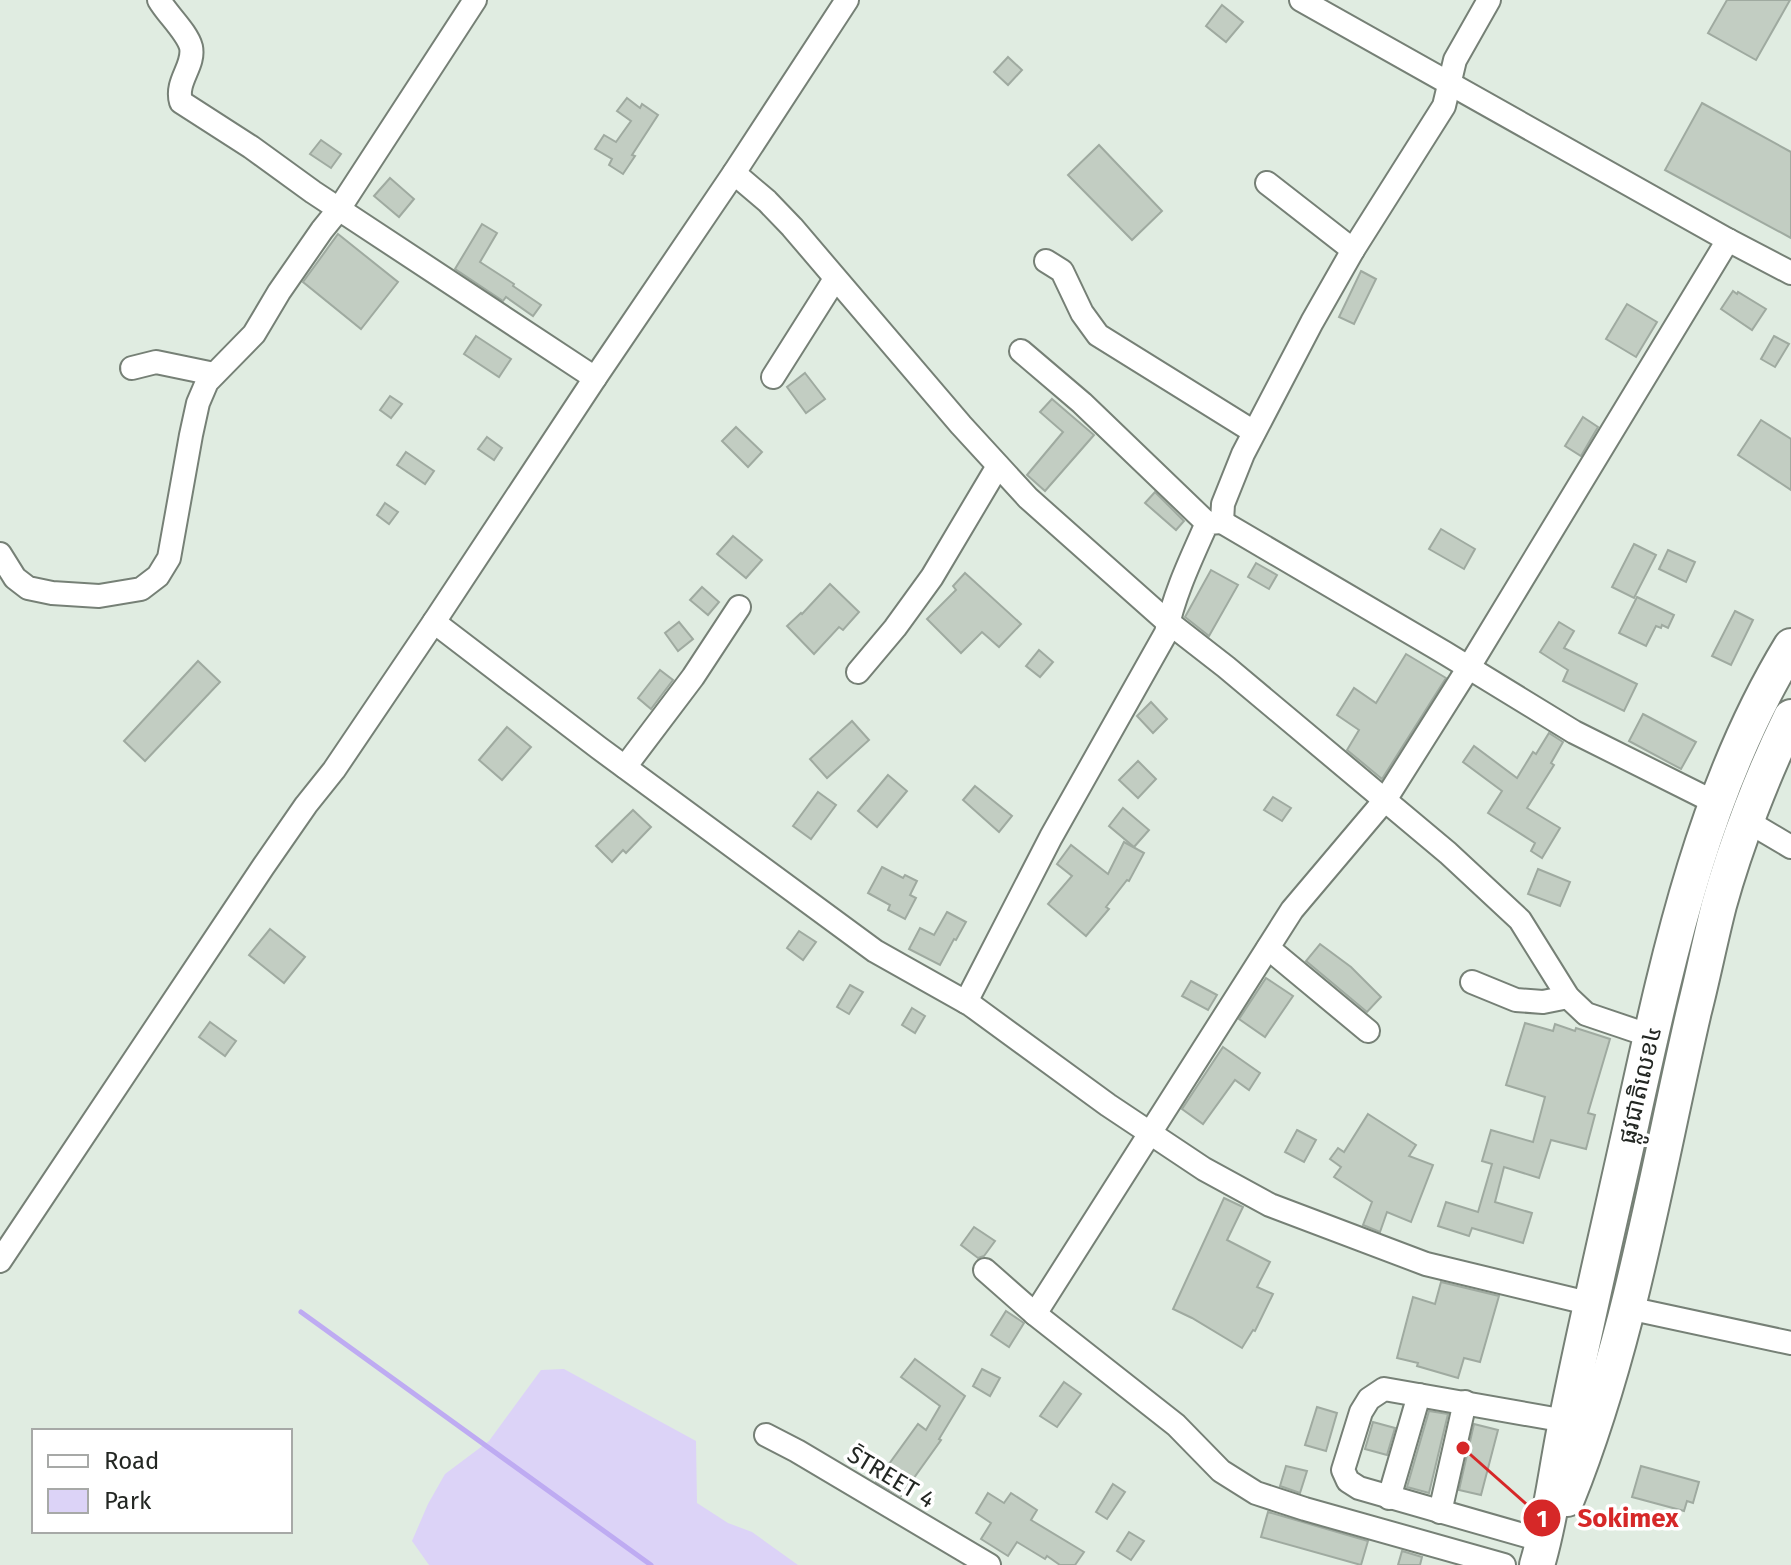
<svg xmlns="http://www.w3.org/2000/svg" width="1791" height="1565" font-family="'Fira Sans','Noto Sans Khmer',sans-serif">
<rect width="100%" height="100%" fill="#e0ece1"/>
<!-- green -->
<path fill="#dcd3f7" d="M564,1369L696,1441L697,1503L728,1523L752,1532L798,1565H429L412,1541L428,1504L445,1474L489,1441L541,1370Z"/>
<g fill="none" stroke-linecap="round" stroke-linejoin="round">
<!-- stream -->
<path stroke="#beabf2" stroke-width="5" d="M301,1312L651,1565"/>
</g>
<!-- building -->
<g fill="#c2cdc2" stroke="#9faaa0" stroke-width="2">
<path d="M1727,0H1790L1756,60L1708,33Z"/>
<path d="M1222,5L1243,22L1226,42L1206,26Z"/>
<path d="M1008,57L1022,70L1008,85L994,72Z"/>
<path d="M627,98L640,108L642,104L658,115L632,155L635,156L623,174L609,165L612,159L595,149L604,135L616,142L631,121L617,111Z"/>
<path d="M1702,103L1791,152V238L1665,170Z"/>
<path d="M321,140L341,154L331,168L310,154Z"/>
<path d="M1099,145L1162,211L1132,240L1068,175Z"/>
<path d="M390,178L414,199L399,217L374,196Z"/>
<path d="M482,224L497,233L480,262L514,284L513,286L541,305L533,316L506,297L503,301L455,269Z"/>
<path d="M338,234L398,282L361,329L303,282Z"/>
<path d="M1361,271L1376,279L1354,324L1339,317Z"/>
<path d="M1733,291L1737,294L1738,292L1766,309L1752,330L1721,309Z"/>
<path d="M1627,304L1657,322L1636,357L1606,339Z"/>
<path d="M476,336L511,359L499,377L464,354Z"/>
<path d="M1774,336L1789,344L1775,367L1761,359Z"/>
<path d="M805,373L825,399L806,413L787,387Z"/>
<path d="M390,396L402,404L391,418L380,410Z"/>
<path d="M1052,399L1094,435L1045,491L1027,475L1063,432L1040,412Z"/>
<path d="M1583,417L1598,427L1581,456L1565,446Z"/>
<path d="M1761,420L1791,439V490L1738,455Z"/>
<path d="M736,427L762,452L748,467L722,441Z"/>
<path d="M487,437L502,448L494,460L478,449Z"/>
<path d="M406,452L434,471L425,484L397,465Z"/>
<path d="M1155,492L1184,521L1176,530L1145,503Z"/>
<path d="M385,503L398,512L389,524L377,515Z"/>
<path d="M1441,529L1475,549L1464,569L1429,549Z"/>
<path d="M733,536L762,560L746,578L717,554Z"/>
<path d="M1634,544L1656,555L1634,598L1612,587Z"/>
<path d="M1668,550L1695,562L1686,582L1659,569Z"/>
<path d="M1256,563L1277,575L1269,589L1248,577Z"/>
<path d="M1211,570L1238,585L1209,636L1185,617Z"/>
<path d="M965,573L1021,624L999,647L982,632L961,653L927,619L956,590L953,586Z"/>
<path d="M830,584L859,612L843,630L839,627L814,654L787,626L801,613L802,614Z"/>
<path d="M702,587L719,602L708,615L690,600Z"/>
<path d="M1637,597L1674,615L1668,628L1662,625L1661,628L1656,626L1646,646L1619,633Z"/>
<path d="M1735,611L1753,620L1731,665L1712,656Z"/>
<path d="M679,622L693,639L678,651L665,633Z"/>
<path d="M1559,622L1574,631L1564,648L1637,684L1624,711L1563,681L1568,670L1540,652Z"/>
<path d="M1039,650L1053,662L1040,677L1026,666Z"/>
<path d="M1406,654L1446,678L1382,779L1347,750L1359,730L1337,715L1354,688L1376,703Z"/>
<path d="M198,661L220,682L145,761L124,741Z"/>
<path d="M660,670L673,680L651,709L638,698Z"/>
<path d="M1151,702L1167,719L1153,733L1137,716Z"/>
<path d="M1643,714L1696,742L1681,769L1629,741Z"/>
<path d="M852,721L869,740L827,778L810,759Z"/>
<path d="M507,727L531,747L502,780L479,760Z"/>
<path d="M1549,733L1563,742L1551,763L1554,765L1527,808L1560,828L1542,858L1531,851L1535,843L1488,813L1502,791L1463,762L1474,746L1517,778L1533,752L1536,754Z"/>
<path d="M1138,761L1156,779L1138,798L1119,780Z"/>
<path d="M888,775L907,791L877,827L858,811Z"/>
<path d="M975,786L1012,816L999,832L963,800Z"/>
<path d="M818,792L836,805L811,839L793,826Z"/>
<path d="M1273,797L1291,808L1282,821L1264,810Z"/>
<path d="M1123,808L1149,830L1134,847L1109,826Z"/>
<path d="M633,810L651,827L626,853L623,850L612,862L596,846Z"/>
<path d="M1124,842L1144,853L1129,881L1127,880L1106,907L1109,909L1086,936L1048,904L1072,876L1057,864L1071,845L1108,874Z"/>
<path d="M882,867L903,878L905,875L917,881L910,895L916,898L905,919L888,910L890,905L868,893Z"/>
<path d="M1538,869L1570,882L1560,906L1528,894Z"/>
<path d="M947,912L966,922L956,940L954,939L940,965L909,949L920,928L934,935Z"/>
<path d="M270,929L305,957L284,983L249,955Z"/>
<path d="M799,931L816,942L803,960L787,948Z"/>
<path d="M1320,944L1351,967L1381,997L1367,1012L1306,961Z"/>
<path d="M1266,978L1293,996L1265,1037L1239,1019Z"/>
<path d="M1191,981L1217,995L1208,1010L1182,996Z"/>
<path d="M850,985L863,992L849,1014L837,1007Z"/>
<path d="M912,1008L925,1016L915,1033L902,1025Z"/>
<path d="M210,1022L236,1041L225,1056L199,1037Z"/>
<path d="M1525,1023L1553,1031L1555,1024L1575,1031L1576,1028L1610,1039L1588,1113L1595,1115L1586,1149L1551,1140L1539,1178L1504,1167L1495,1202L1532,1213L1523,1243L1472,1228L1469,1236L1438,1226L1446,1202L1478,1212L1492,1164L1482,1161L1491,1130L1533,1142L1545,1097L1506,1085Z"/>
<path d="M1223,1047L1260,1073L1249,1090L1235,1080L1203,1124L1182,1109Z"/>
<path d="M1368,1114L1416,1145L1409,1156L1433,1165L1411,1222L1387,1212L1380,1232L1363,1225L1372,1202L1334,1177L1341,1167L1330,1159L1338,1148L1344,1152Z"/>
<path d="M1297,1130L1316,1140L1304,1162L1285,1152Z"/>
<path d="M1224,1198L1243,1207L1227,1240L1270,1262L1257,1287L1273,1294L1255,1331L1253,1330L1242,1348L1192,1318L1173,1309Z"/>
<path d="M974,1227L995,1241L984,1256L978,1258L961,1245Z"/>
<path d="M1441,1282L1499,1296L1480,1362L1464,1358L1458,1378L1417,1366L1418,1363L1397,1358L1413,1297L1435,1304Z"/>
<path d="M1006,1311L1024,1323L1009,1347L991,1335Z"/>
<path d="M915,1359L965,1396L939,1439L941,1440L901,1496L876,1482L918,1424L926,1430L940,1406L901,1377Z"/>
<path d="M982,1369L1000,1378L990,1396L973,1386Z"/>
<path d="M1064,1382L1081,1394L1057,1427L1040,1416Z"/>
<path d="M1317,1407L1337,1413L1326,1451L1305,1445Z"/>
<path d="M1429,1411L1448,1414L1429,1493L1407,1487Z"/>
<path d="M1373,1422L1395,1428L1387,1455L1365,1449Z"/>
<path d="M1474,1424L1498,1430L1481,1495L1459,1490Z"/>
<path d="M1286,1466L1307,1471L1300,1493L1280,1486Z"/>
<path d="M1641,1466L1699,1482L1693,1503L1687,1501L1684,1511L1632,1497Z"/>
<path d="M1113,1484L1125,1492L1107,1519L1096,1512Z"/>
<path d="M988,1493L1004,1503L1011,1493L1037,1510L1031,1520L1084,1552L1075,1565H1060L1047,1556L1045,1559L1017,1542L1008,1556L981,1539L991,1523L976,1513Z"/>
<path d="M1268,1512L1368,1541L1361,1565L1261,1537Z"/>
<path d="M1129,1532L1144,1541L1131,1560L1117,1551Z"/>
<path d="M1402,1551L1422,1557L1420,1565H1398Z"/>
</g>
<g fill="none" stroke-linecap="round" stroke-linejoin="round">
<!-- minor casing -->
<g stroke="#768076" stroke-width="26">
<g id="minor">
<path d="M159,0C167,14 187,32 191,47C195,66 175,81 181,102L251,147L313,192L595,378"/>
<path d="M1301,0L1728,240L1791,273"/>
<path d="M734,173L767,201L792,227L961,425L1028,498L1163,618L1226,667L1448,853L1520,920L1568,997L1586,1014L1651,1036"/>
<path d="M1267,183L1353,250"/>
<path d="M1046,261L1062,271L1082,313L1098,335L1254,432"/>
<path d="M1021,351L1082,403L1207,523"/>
<path d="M132,368L156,362L214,374"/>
<path d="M773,377L835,279"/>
<path d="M1222,522L1445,653L1574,732L1716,803"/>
<path d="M0,554L15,578L28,588L52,593L99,596L141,589L158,576L169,558L191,435L198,403L207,382L254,334L279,292L322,230L339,209L475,0"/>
<path d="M434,622L599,748L875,951L971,1005L1108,1105L1204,1169L1270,1205L1426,1264L1592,1304"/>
<path d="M858,672L895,628L932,577L998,466"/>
<path d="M625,767L693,677L739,607"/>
<path d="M1747,821L1791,847"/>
<path d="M1268,948L1368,1031"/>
<path d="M1472,982L1516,1000L1543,1002L1568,997"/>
<path d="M966,1002L1051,837L1166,633C1174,594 1191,559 1207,523L1222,522L1223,504L1243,454L1312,322L1353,250L1444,106L1455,60L1489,0"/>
<path d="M0,1261L263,867L306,805L334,770L434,622L595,378L734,173L847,0"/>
<path d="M985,1270L1035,1314L1176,1425L1221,1471L1256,1493L1305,1509L1504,1565"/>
<path d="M1628,1308L1791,1343"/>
<path d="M1035,1314L1292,910L1385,800L1469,667L1728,240"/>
<path d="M766,1435L797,1451L989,1565"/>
<path d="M1389,1498L1419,1395"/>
<path d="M1440,1512L1465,1402"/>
<path d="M1544,1541L1359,1488L1348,1481L1343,1470L1361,1412L1369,1399L1384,1389L1566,1421"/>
</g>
</g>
<!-- highway casing -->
<g stroke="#768076" stroke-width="38">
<g id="highway">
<path d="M1567,1499C1630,1342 1656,1175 1694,1011C1703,976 1710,940 1719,905C1736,844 1763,774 1791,717"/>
<path d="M1537,1565C1551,1519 1556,1470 1566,1422C1586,1322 1610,1221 1632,1121C1668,958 1703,790 1791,646"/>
</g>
</g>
<!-- minor -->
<use href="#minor" stroke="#fff" stroke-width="22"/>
<!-- highway -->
<use href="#highway" stroke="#fff" stroke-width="34"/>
</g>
<g text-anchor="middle" stroke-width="7" stroke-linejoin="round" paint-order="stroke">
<!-- street labels -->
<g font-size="24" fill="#232723" stroke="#fff">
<text transform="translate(1640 1085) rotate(-77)" y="8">ផ្លូវជាតិលេខ៤</text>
<text transform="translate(891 1477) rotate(31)" y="8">S̄TREET 4</text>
</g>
</g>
<!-- callouts -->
<path fill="none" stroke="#d62828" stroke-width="3" d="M1463 1448L1542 1518"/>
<g fill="#d62828" stroke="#fff" stroke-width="3">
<circle cx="1463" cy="1448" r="8"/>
<circle cx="1542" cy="1518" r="20"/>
</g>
<g font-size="24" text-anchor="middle" font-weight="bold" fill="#fff">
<text x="1542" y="1527">1</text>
</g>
<g font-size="26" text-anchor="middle" font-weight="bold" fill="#d62828" stroke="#fff" stroke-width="7" stroke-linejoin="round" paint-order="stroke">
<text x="1628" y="1527">Sokimex</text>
</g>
<!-- legend -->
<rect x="32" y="1429" width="260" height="104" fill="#ffffff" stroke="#a7a9a7" stroke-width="2"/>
<rect x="48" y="1455" width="40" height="12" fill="#ffffff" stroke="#a7a9a7" stroke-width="2"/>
<text x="104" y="1469" font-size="24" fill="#232723">Road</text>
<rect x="48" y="1489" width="40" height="24" fill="#dcd3f7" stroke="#a7a9a7" stroke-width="2"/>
<text x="104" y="1509" font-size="24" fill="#232723">Park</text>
</svg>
